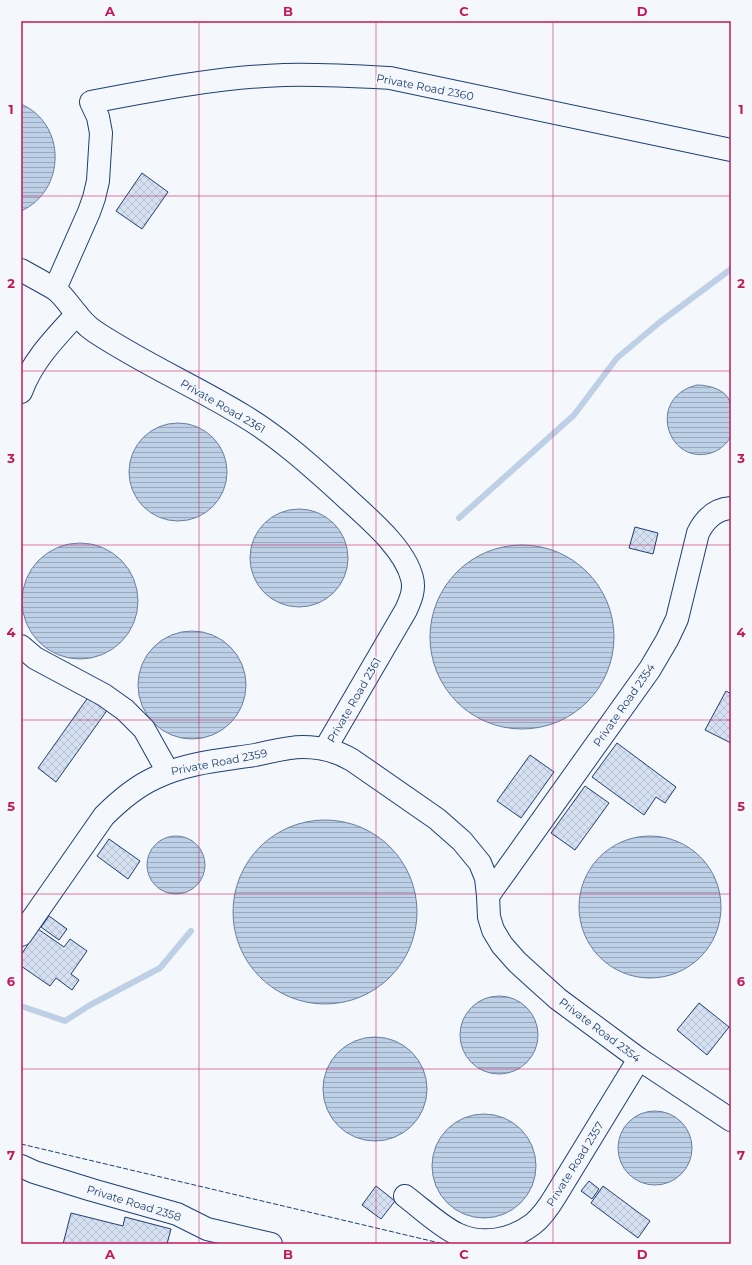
<svg xmlns="http://www.w3.org/2000/svg" width="752" height="1265" font-family="Montserrat,sans-serif">
<defs>
<pattern id="water-rules" width="6" height="5" patternUnits="userSpaceOnUse"><rect width="6" height="5" fill="#bed0e5"/><path d="M0 2.5h6" fill="none" stroke="#9aaabe"/></pattern>
<pattern id="building-cross-hatch" width="8" height="8" patternUnits="userSpaceOnUse"><rect width="8" height="8" fill="#d5e0f0"/><path d="M0 0l8 8M0 8l8-8" fill="none" stroke="#b6c1d1"/></pattern>
</defs>
<rect width="100%" height="100%" fill="#f4f7fb"/>
<!-- water -->
<g fill="url(#water-rules)" stroke="#687fa3">
<path d="M21,104C67,124 66,191 21,211Z"/>
<path d="M697,385C708,385 726,389 730,402C732,407 731,415 731,420C731,425 733,434 730,438C726,445 718,451 711,453C667,466 646,397 697,385Z"/>
<circle cx="178" cy="472" r="49"/>
<circle cx="299" cy="558" r="49"/>
<circle cx="80" cy="601" r="58"/>
<circle cx="522" cy="637" r="92"/>
<circle cx="192" cy="685" r="54"/>
<circle cx="325" cy="912" r="92"/>
<circle cx="176" cy="865" r="29"/>
<circle cx="650" cy="907" r="71"/>
<circle cx="499" cy="1035" r="39"/>
<circle cx="375" cy="1089" r="52"/>
<circle cx="655" cy="1148" r="37"/>
<circle cx="484" cy="1166" r="52"/>
</g>
<g fill="none" stroke-linecap="round" stroke-linejoin="round">
<!-- stream -->
<g stroke="#bed0e5" stroke-width="6">
<path d="M459,518L574,415L617,358L660,322L731,269"/>
<path d="M21,1006L65,1021L90,1005L160,968L191,931"/>
</g>
</g>
<!-- building -->
<g fill="url(#building-cross-hatch)" stroke="#1d3f73">
<path d="M142,173L168,192L142,229L116,211Z"/>
<path d="M635,527L658,533L653,554L629,548Z"/>
<path d="M726,691L731,694V743L705,730Z"/>
<path d="M89,696L108,709L56,782L38,768Z"/>
<path d="M617,743L676,787L665,803L656,797L644,815L592,777Z"/>
<path d="M530,755L554,772L521,818L497,801Z"/>
<path d="M585,786L609,803L575,850L551,833Z"/>
<path d="M109,839L140,861L128,879L97,856Z"/>
<path d="M49,916L67,929L59,940L41,927Z"/>
<path d="M38,929L64,947L70,939L87,951L71,974L79,980L72,990L56,978L50,986L21,966V955Z"/>
<path d="M699,1003L729,1027L707,1055L677,1030Z"/>
<path d="M589,1181L599,1189L592,1199L581,1191Z"/>
<path d="M376,1186L395,1201L381,1219L362,1205Z"/>
<path d="M603,1186L650,1221L638,1238L591,1203Z"/>
<path d="M71,1213L123,1226L125,1217L171,1229L167,1244H63Z"/>
</g>
<g fill="none" stroke-linecap="round" stroke-linejoin="round">
<!-- minor casing -->
<g stroke="#1d3f73" stroke-width="24">
<g id="minor">
<path d="M21,270L55,289"/>
<path d="M21,392C32,361 55,338 77,314"/>
<path d="M21,646L35,658L104,695L125,710L144,729L168,772"/>
<path d="M325,749L406,610C411,599 415,589 412,578C404,546 364,515 341,493C311,466 279,437 244,416C195,386 142,363 94,331C77,320 70,301 55,289L89,212L94,198L98,181L101,133L98,117L91,102C154,90 220,77 284,75C319,74 354,76 390,78L731,150"/>
<path d="M488,896L650,669L667,640L677,619L698,533C705,519 715,509 731,508"/>
<path d="M21,935L104,816C119,801 135,787 155,778C185,763 222,760 255,755C270,752 287,747 303,747C320,747 337,751 352,760L437,819L462,841L480,863L486,878L488,896L489,917L493,930L502,945L517,962L539,982L558,999L639,1059L731,1120"/>
<path d="M21,1166L34,1172L92,1190L177,1214L207,1229L271,1244"/>
<path d="M405,1196C421,1208 440,1226 457,1234C482,1246 512,1240 533,1224C543,1216 550,1205 556,1195L639,1059"/>
</g>
</g>
<!-- minor -->
<use href="#minor" stroke="#f4f7fb" stroke-width="22"/>
<!-- fence -->
<path stroke="#1d3f73" stroke-width="1" stroke-dasharray="5 2" stroke-linecap="butt" d="M21,1144L444,1244"/>
</g>
<!-- grid -->
<path fill="none" stroke="#c2185b" stroke-width="1" stroke-opacity="0.55" d="M199,21V1244M376,21V1244M553,21V1244M21,196H731M21,371H731M21,545H731M21,720H731M21,894H731M21,1069H731"/>
<g text-anchor="middle" stroke-width="3" stroke-linejoin="round" paint-order="stroke">
<!-- street labels -->
<g font-size="11" fill="#1d3f73" stroke="#f4f7fb">
<text transform="translate(425 87) rotate(11)" y="4">Private Road 2360</text>
<text transform="translate(223 406) rotate(30)" y="4">Private Road 2361</text>
<text transform="translate(354 700) rotate(-60)" y="4">Private Road 2361</text>
<text transform="translate(624 705) rotate(-55)" y="4">Private Road 2354</text>
<text transform="translate(219 762) rotate(-11)" y="4">Private Road 2359</text>
<text transform="translate(600 1030) rotate(37)" y="4">Private Road 2354</text>
<text transform="translate(575 1164) rotate(-58)" y="4">Private Road 2357</text>
<text transform="translate(134 1203) rotate(17)" y="4">Private Road 2358</text>
</g>
</g>
<!-- border -->
<rect width="752" height="1265" fill="none" stroke="#f4f7fb" stroke-width="44"/>
<rect x="22" y="22" width="708" height="1221" fill="none" stroke="#c2185b" stroke-width="1.5"/>
<g font-size="13" text-anchor="middle" font-weight="bold" fill="#c2185b">
<text x="110" y="16">A</text>
<text x="288" y="16">B</text>
<text x="464" y="16">C</text>
<text x="642" y="16">D</text>
<text x="11" y="114">1</text>
<text x="741" y="114">1</text>
<text x="11" y="288">2</text>
<text x="741" y="288">2</text>
<text x="11" y="463">3</text>
<text x="741" y="463">3</text>
<text x="11" y="637">4</text>
<text x="741" y="637">4</text>
<text x="11" y="811">5</text>
<text x="741" y="811">5</text>
<text x="11" y="986">6</text>
<text x="741" y="986">6</text>
<text x="11" y="1160">7</text>
<text x="741" y="1160">7</text>
<text x="110" y="1259">A</text>
<text x="288" y="1259">B</text>
<text x="464" y="1259">C</text>
<text x="642" y="1259">D</text>
</g>
</svg>
